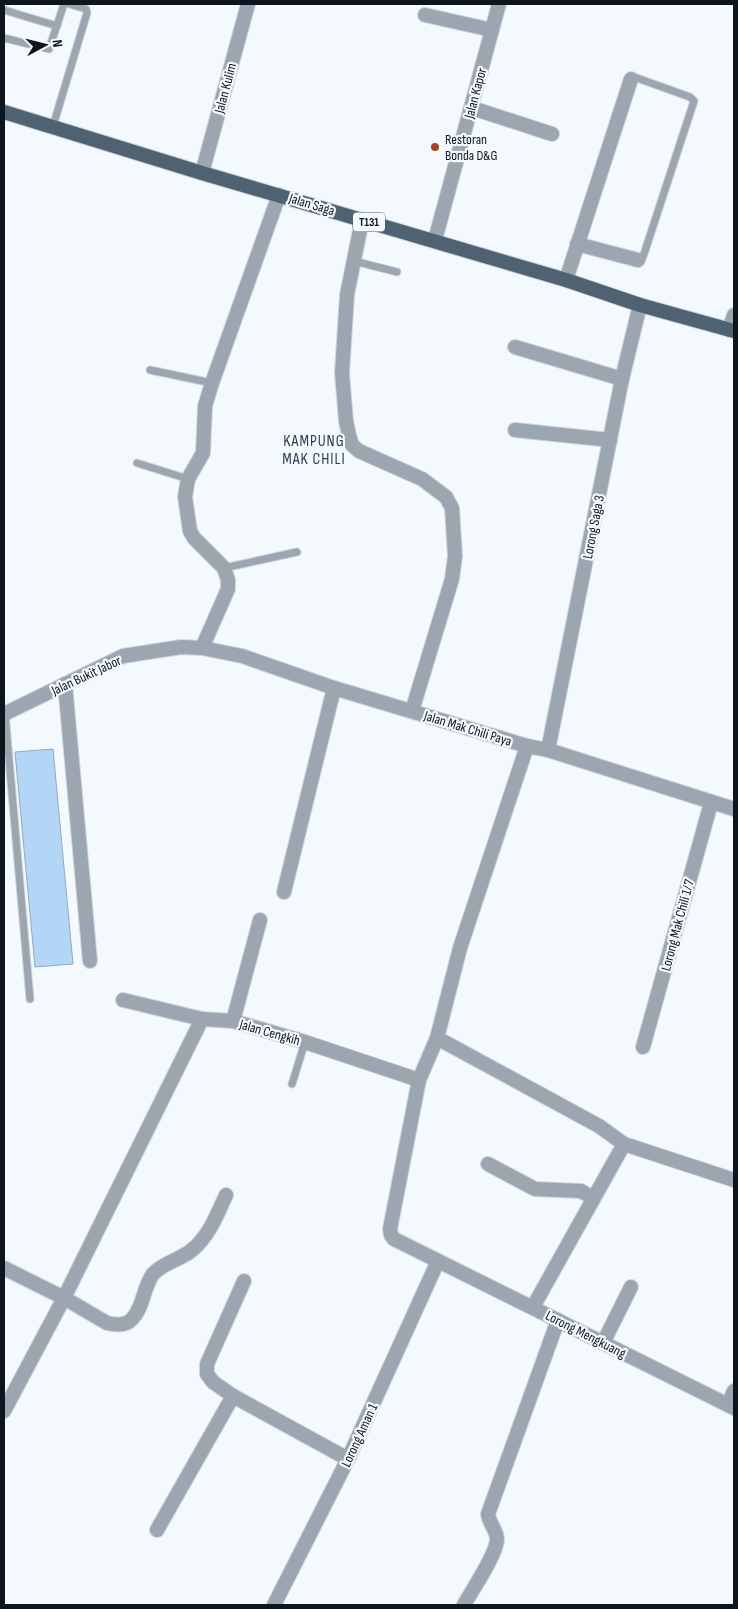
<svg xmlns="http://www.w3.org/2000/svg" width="738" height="1609" font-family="'Sofia Sans Condensed',sans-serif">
<rect width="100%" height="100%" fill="#f4f9fe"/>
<!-- building -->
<path fill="#b3d6f7" stroke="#90a9c0" d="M53,749L73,964L35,967L15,752Z"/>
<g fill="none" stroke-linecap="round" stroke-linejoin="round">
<!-- service casing -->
<g stroke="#cfd5da" stroke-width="9">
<g id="service">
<path d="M4,10L57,26"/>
<path d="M4,38L49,49L64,4"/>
<path d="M631,79L633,77L637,78L690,97L694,101L644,254L642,259L638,260"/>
<path d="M53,126L87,13L86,9L69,4"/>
<path d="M354,261L397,272"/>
<path d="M150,370L212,383"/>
<path d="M137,463L188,479"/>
<path d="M224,568L297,552"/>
<path d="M5,713L30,999"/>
<path d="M292,1084L305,1042"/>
</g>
</g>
<!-- minor casing -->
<g stroke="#cfd5da" stroke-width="16">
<g id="minor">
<path d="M425,15L492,30"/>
<path d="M472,108L552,134"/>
<path d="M202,173L248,4"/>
<path d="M362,220L347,295L342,373L346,421L349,435L352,445L359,451L422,479L446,497L452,508L455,556L452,579L412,711"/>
<path d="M435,240L499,4"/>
<path d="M577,244L638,260"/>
<path d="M566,280L631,79"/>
<path d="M729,330L734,315"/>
<path d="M515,347L622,379"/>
<path d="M515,430L610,440"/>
<path d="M202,648L228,589V580L224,568L194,538L190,531L185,497L188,479L203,453L205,406L212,383L279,195"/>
<path d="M65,684L90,961"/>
<path d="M4,714L123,656L181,647L202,648L242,656L334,688L527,746L548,750L734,809"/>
<path d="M548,750L622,379L640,305"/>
<path d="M284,892L334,688"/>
<path d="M123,1000L202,1019"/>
<path d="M233,1021L260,920"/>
<path d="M437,1038L599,1126L624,1144L533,1307"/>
<path d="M643,1047L711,803"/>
<path d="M419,1080L390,1229L391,1235L394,1239L734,1408"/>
<path d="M624,1144L734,1180"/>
<path d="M488,1164L535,1189L581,1191L593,1198"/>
<path d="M4,1268L64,1298L107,1323C115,1325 126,1326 132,1319C144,1307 143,1287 153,1274C164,1262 180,1260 192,1250C209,1236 217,1215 226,1195"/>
<path d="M244,1281L207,1364V1374L213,1382L233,1396L348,1459"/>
<path d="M603,1343L631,1287"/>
<path d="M728,1405L734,1391"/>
<path d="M4,1411L64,1298L202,1019L233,1021L305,1042L419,1080L437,1038L460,948L527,746"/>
<path d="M157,1530L233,1396"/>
<path d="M274,1605L348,1459L438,1261"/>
<path d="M464,1605C472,1590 497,1554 497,1539C497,1531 489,1523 488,1514L558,1320"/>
</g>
</g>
<!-- primary casing -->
<g stroke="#cfd5da" stroke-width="16">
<path id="primary" d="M4,112L202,173L566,280L640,305L734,331"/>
</g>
<!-- service -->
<use href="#service" stroke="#9ba6b0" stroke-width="7"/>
<!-- minor -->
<use href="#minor" stroke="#9ba6b0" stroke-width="14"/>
<!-- primary -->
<use href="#primary" stroke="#4f6274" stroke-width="14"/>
</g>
<!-- markers -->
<circle fill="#a94122" stroke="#f4f9fe" stroke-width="2" cx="435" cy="147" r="5"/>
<g text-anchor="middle" stroke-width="4.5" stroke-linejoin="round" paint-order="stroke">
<!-- shield labels -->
<rect fill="#f4f9fe" stroke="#525a61" stroke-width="1" x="353" y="212.5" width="32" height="19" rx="4"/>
<g font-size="12" font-weight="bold" fill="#0d161e">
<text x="369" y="226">T131</text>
</g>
<!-- street labels -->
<g font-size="14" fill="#0d161e" stroke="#f4f9fe">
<text transform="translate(225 88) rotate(-75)" y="5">Jalan Kulim</text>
<text transform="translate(475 93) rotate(-75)" y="5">Jalan Kapor</text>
<text transform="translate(312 204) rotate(17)" y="5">Jalan Saga</text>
<text transform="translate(593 527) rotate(-79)" y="5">Lorong Saga 3</text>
<text transform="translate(86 675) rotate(-25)" y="5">Jalan Bukit Jabor</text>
<text transform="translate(468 728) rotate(17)" y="5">Jalan Mak Chili Paya</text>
<text transform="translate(677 925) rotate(-75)" y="5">Lorong Mak Chili 1/7</text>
<text transform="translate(270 1032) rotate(16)" y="5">Jalan Cengkih</text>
<text transform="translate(586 1334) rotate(27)" y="5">Lorong Mengkuang</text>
<text transform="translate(359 1435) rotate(-65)" y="5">Lorong Aman 1</text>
</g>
<!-- poi labels -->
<g font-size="14" fill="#0d161e" stroke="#f4f9fe" text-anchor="start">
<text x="445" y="144">Restoran<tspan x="445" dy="16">Bonda D&amp;G</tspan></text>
</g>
<!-- quarter labels -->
<g font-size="16" letter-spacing="1" fill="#273c50" stroke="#f4f9fe">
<text x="314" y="446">KAMPUNG<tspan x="314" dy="18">MAK CHILI</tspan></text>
</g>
</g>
<!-- border -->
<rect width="738" height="1609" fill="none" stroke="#0d161e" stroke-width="10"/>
<!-- north arrow -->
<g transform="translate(45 45) rotate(83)" stroke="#f4f9fe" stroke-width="4" paint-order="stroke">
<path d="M0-4L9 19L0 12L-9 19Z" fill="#0d161e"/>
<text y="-8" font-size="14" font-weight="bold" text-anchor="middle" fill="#0d161e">N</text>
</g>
</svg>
